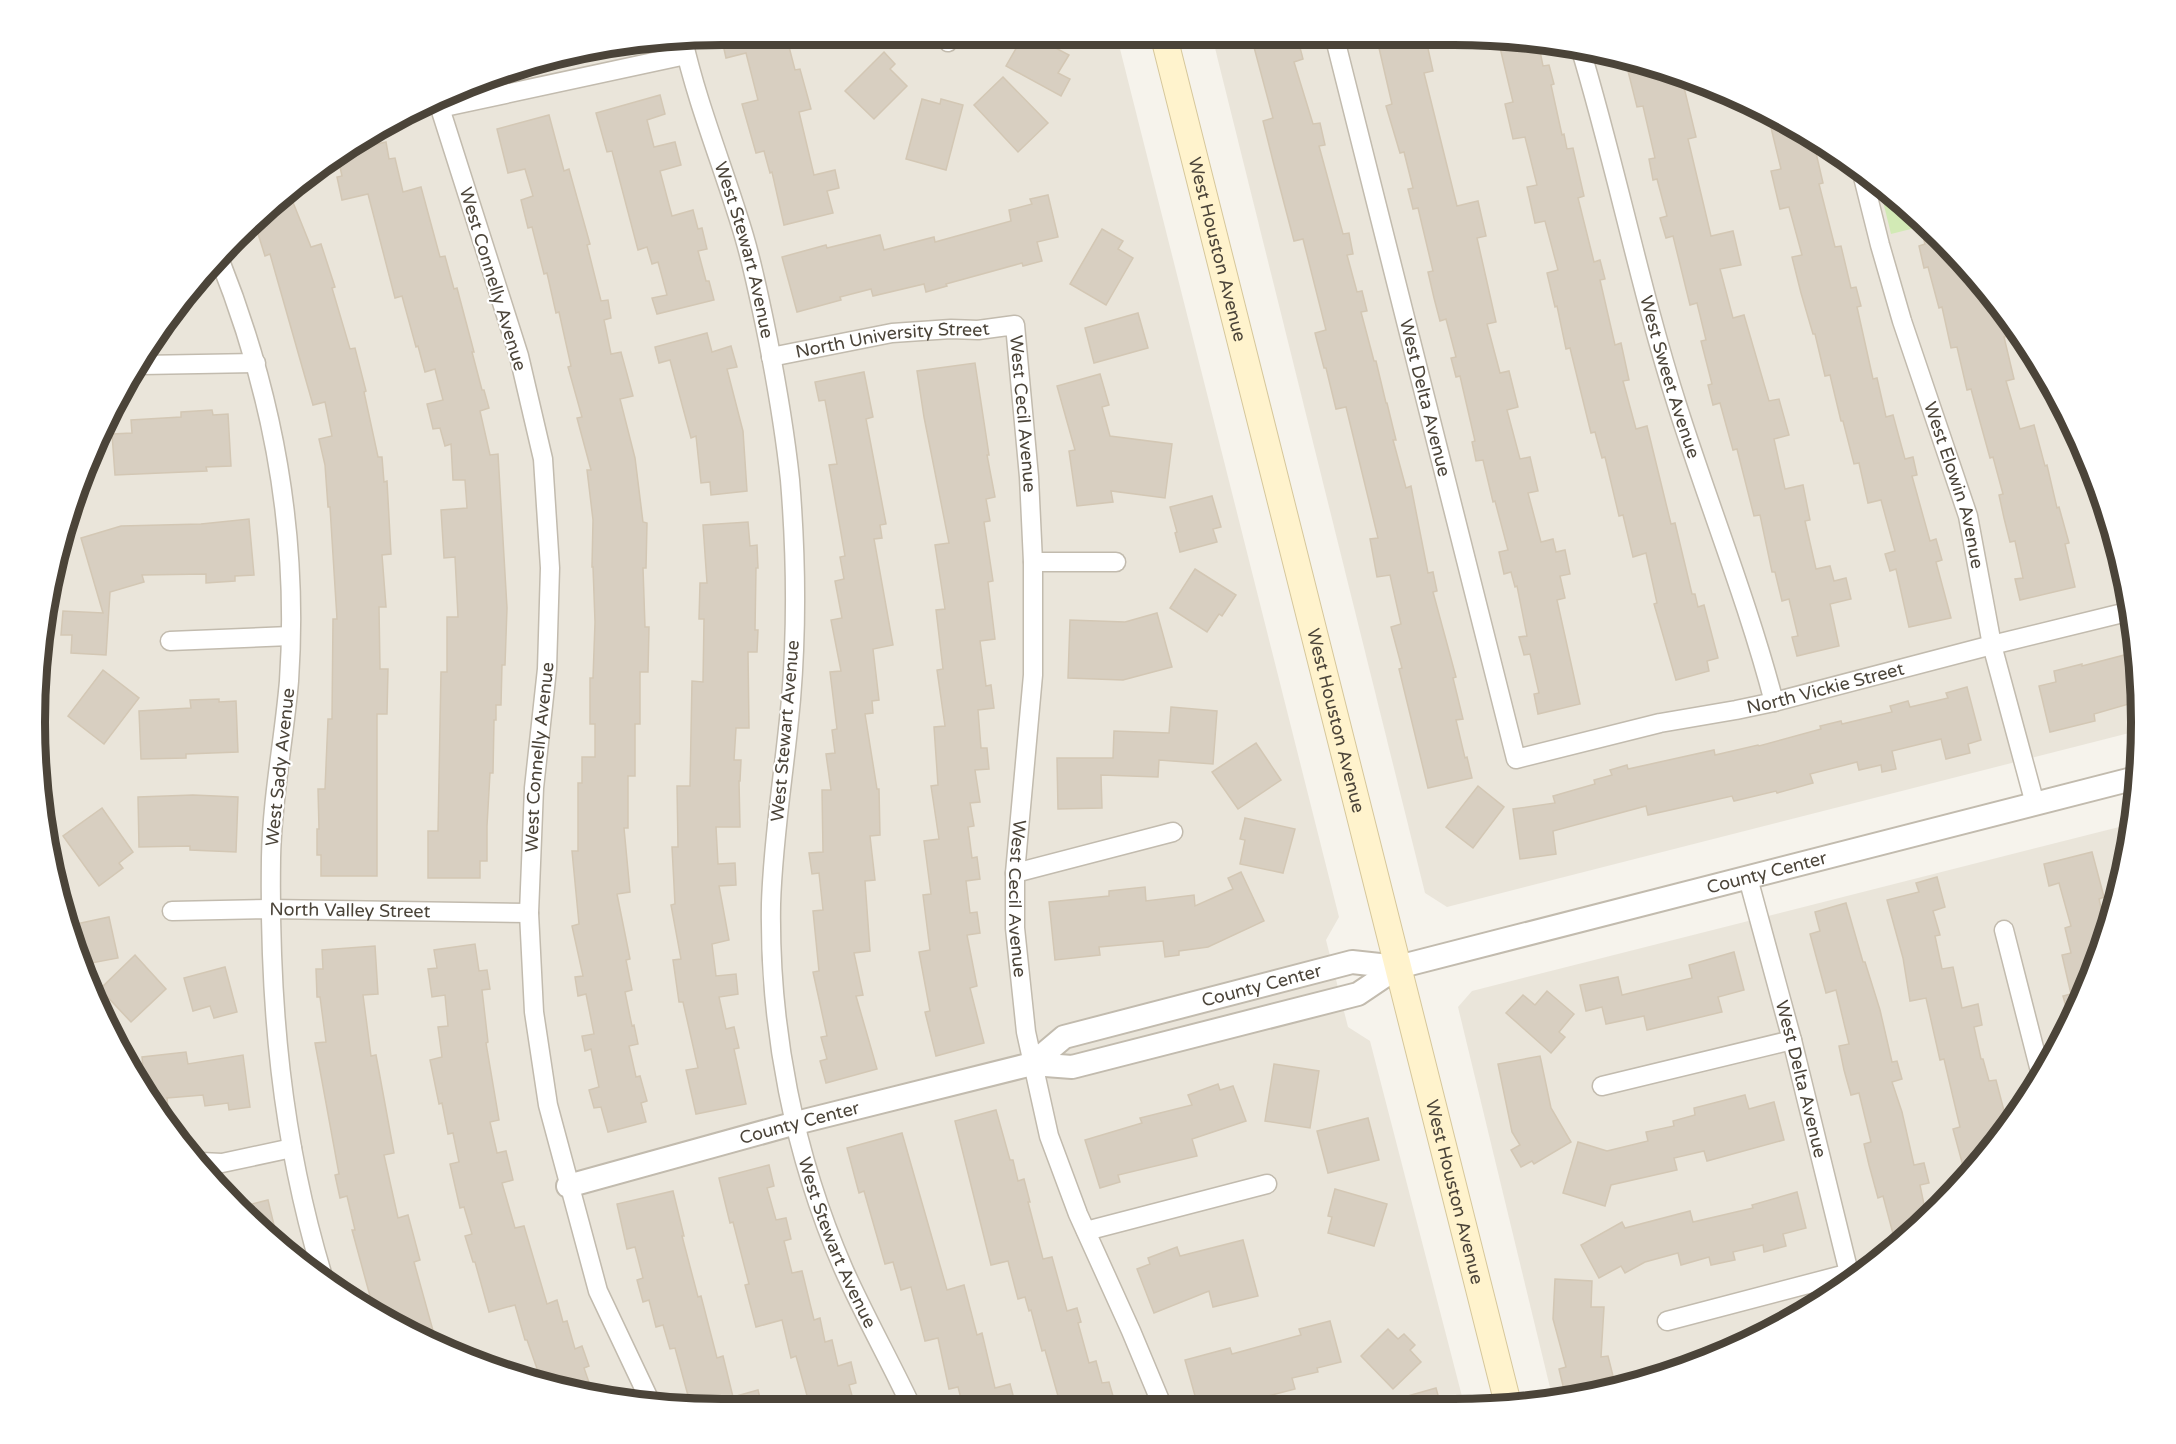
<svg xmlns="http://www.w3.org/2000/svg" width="2176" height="1444" font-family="'Varela Round',sans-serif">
<rect width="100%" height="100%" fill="#f6f3ec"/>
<!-- residential -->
<g fill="#eae5da">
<path d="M1454,35L1588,48L1758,106L1872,176L1940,236L2025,340L2089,459L2128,588L2141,722V730L1447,907L1425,893L1212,36Z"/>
<path d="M1117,37L1339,917L1326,940L1348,1027L1370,1041L1465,1408L722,1409L588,1396L418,1338L304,1268L236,1208L126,1065L71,943L48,857L41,648L58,544L87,459L177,303L268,205L340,151L501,71L632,40Z"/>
<path d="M2131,824L2128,856L2089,985L2026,1104L1940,1208L1836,1293L1717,1357L1588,1396L1553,1400L1458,1007L1472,991Z"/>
</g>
<!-- green -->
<path fill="#d2eab5" d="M1878,181L1927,225L1891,234Z"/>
<!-- building -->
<g fill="#d8cfc1" stroke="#d3c7b4" stroke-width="1.5">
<path d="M1376,35H1425L1433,71L1424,73L1457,206L1478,201L1486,236L1477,238L1496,322L1487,324L1500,373L1509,371L1518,407L1507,410L1520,459L1530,457L1538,491L1528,493L1541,542L1553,539L1556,552L1565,550L1570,574L1560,576L1565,598L1557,600L1580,704L1538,714L1534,694L1539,693L1530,654L1524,655L1519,637L1527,636L1517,586L1515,587L1511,572L1504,574L1499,552L1508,550L1495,501L1493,502L1483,460L1476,461L1472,442L1475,441L1460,376L1456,377L1451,358L1456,357L1446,319L1440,321L1434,298L1428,272L1433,271L1418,208L1413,209L1408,189L1413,188L1404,152L1400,153L1386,106L1392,104Z"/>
<path d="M1251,36H1292L1293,41L1298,40L1303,59L1294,62L1313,124L1320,123L1325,145L1319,146L1343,234L1349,233L1353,254L1347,255L1357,292L1362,291L1367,311L1361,312L1374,361H1376L1386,403H1387L1396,440H1393L1406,488L1411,486L1428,573L1433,572L1437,591L1433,592L1456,677L1453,678L1463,719L1456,720L1465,758L1467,757L1472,778L1428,788L1399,669L1402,668L1391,627L1401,624L1390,575L1377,577L1370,539L1378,538L1346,407L1336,409L1326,368H1324L1315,333L1326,330L1303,239L1294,241L1273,161L1263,121L1273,118Z"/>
<path d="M1022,38H1037L1069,55L1058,73L1070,79L1061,96L1006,66Z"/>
<path d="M787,39L795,70L800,69L811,109L799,112L814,175L835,170L839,188L827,191L833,213L784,225L772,172L770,173L764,151L756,153L742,104L758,100L746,53L726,58L722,40Z"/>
<path d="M1498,39L1535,42L1538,52L1540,51L1543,66L1549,65L1554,84L1551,85L1562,135L1564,134L1567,149L1573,148L1584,196L1578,198L1594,262L1600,260L1605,279L1600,280L1615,345L1621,343L1629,380L1623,381L1636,429L1647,426L1671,524L1675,523L1692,594H1695L1698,607L1704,605L1718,658L1707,661L1709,671L1676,680L1654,604L1657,603L1646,553L1633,557L1623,515L1619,516L1605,457L1602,458L1595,432L1591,433L1570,348L1566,349L1557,306L1555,307L1547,273L1558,270L1545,221L1535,223L1527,187L1537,185L1525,137L1513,139L1505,104L1513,102Z"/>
<path d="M884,52L895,64L890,69L907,86L874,119L845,91Z"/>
<path d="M1644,67L1682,79L1696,137L1688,139L1711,236L1733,231L1741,265L1720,269L1733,318L1744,315L1769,401L1779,399L1789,435L1774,439L1785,489L1803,485L1810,520L1805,521L1816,569L1830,566L1834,581L1846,578L1851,599L1830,604L1839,646L1797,656L1792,637L1798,636L1789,599L1782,601L1775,572H1772L1760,515L1754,516L1737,449L1733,450L1720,403L1713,405L1708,385L1712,384L1701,341L1706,340L1697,303L1690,305L1673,236L1666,238L1660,218L1667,216L1657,179L1653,180L1649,159L1655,158L1643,106L1637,107L1628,71Z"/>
<path d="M1003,77L1048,123L1018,152L974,105Z"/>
<path d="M660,95L665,114L647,120L654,147L675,142L681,165L660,171L672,216L693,210L698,229L702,228L707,249L698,251L706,281H709L714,300L657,314L652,298L667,295L658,262L652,264L647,247L638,250L612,151L607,152L596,113Z"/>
<path d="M922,99L940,104L941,99L963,105L946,170L906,159Z"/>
<path d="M1767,111L1813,140L1823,183L1819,184L1835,247L1841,246L1851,288L1856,287L1861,306L1857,307L1873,379L1877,378L1886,417L1893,415L1905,459L1913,457L1917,475L1912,476L1930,541L1936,539L1942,560L1936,562L1951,618L1909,627L1896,569L1890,571L1885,554L1895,551L1881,500L1868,503L1859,463L1854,464L1843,421H1841L1830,375L1825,376L1815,334H1813L1801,293L1792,257L1802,255L1789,207L1780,209L1771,171L1781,169Z"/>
<path d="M549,115L564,171L569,169L590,244L587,245L601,301L608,300L611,318L604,320L611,354L621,352L633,396L620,399L635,458L643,522L647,523L646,568H643L645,627H649L648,672H640V724H635V776H628V828H624L630,892L617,894L630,959L626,960L632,990L625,992L632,1026L634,1025L638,1044L629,1046L636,1077L640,1076L647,1101L641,1103L646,1122L608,1132L601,1107L594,1108L589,1090L599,1087L591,1049L585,1051L582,1036L594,1034L586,994L578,996L575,977L583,976L572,926L579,924L572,851H578V783H582V757H595V724H590V678H593L595,622L593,567H592L593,520L587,470H591L577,418L582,417L568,367L571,366L559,312L556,313L547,273L544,274L532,227L528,228L521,200L533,196L525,169L508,173L497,129Z"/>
<path d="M372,135L369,146L386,142L389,159L395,158L403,192L421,187L440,257L445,256L454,289L457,288L474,352H472L482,390H484L489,408L480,411L490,455L498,454L507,608L505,665H502L501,705H496V720H494L493,773H490L487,826V861H480V878H428V831H438L441,672H447V617H458L455,557L444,558L441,510L467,508L465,480H453L451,444L445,446L440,428L433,429L427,404L443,400L435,369L425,372L418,346L416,347L402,296L395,298L368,194L342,200L337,177L342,176L337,153Z"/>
<path d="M288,190L311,247L321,244L335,287L332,288L350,349L355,348L366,391L364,392L378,457H382L384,482L387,481L391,554L382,555L386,607H379L380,669H388L387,714H377V876H321V855H317V829H319L318,789H325L328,719H332L333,619H337L330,507H328L325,465L319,439L332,436L325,402L313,405L270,254L265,256L254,221L268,205Z"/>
<path d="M1048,195L1058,237L1037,242L1042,261L1023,266L1022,263L946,284L947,286L926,292L924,284L873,296L871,289L840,297L841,300L797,312L782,257L826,245L827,248L880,235L884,250L934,237L935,242L1011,221L1009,210L1032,204L1030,199Z"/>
<path d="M1918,217L1940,236L1985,290L1988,302L1994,301L1996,304L1999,320L2007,318L2020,333L2004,337L2014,379L2006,381L2020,429L2034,425L2045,466L2047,465L2057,508L2059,507L2069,543L2065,544L2075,587L2020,600L2015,579L2023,578L2015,541L2010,542L2004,518L1999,495L2003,494L1993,457L1990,458L1971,389L1967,390L1957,347L1951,348L1942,307L1939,308L1928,267L1924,268L1919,246L1925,244Z"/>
<path d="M1102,229L1123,241L1118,249L1133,258L1106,305L1070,284Z"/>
<path d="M1138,313L1148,348L1094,363L1085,328Z"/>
<path d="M707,333L712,352L731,346L737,367L727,369L743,431L747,491L711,495L710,482L701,483L696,436L691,438L670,360L659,363L655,347Z"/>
<path d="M975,363L989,455H987L995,497L986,499L990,521L984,522L993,581L988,582L995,639L980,641L986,686L991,685L994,708L978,710L981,748H987L989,769L975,770L980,802L970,803L974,826L968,827L972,858L977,857L980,879L966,881L970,913L977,912L980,933L967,935L977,986L970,988L984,1043L936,1056L925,1012L930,1011L919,952L930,950L923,895L931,894L924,841L939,839L931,786L938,785L934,727L945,726L937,670L943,669L936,610L945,609L935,545L949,543L924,417L917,371Z"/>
<path d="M864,372L873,417L866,419L886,524L880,525L882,538L874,539L893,645L873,649L879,700L872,701L873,713L865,714L877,789H879L880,835L870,836L875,880L865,881L870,951L854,953L863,995L856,996L877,1069L826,1083L820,1061L827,1059L821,1037L827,1036L813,972L819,971L813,911L823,910L819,873L812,874L809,853L823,852L822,790H831L826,754L835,753L832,730L837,729L830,672L841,671L831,620L842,618L835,581L844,579L840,557L845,556L829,465L837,464L825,400L819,401L815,382Z"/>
<path d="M1100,374L1109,405L1102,407L1110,436L1172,444L1165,498L1111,491L1113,502L1077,506L1069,451L1075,450L1057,386Z"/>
<path d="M212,410L213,415L228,414L231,466L206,467L207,471L115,475L112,434L132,433L131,420L181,417V412Z"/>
<path d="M1212,496L1221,527L1213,529L1217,542L1180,552L1175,533L1177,532L1170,507Z"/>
<path d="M249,519L254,575L235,576V581L206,583V574L142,575L144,582L110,592L106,655L71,653L72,635H61L63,611L103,613L81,538L121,526L201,524Z"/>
<path d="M748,522L750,546L757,545L758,568H756L755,630H758L757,652H748L749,728H736L734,760H741L740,781H739L740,827H716L718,864L735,863L736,885L719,886L729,940L712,944L716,976L736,974L738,994L719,997L726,1029L734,1027L739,1048L734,1049L746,1104L696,1114L686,1070L698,1068L683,1002H679L673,960L681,959L671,905L675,904L672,847H678L677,786H690L692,681L703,682L704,619H699L700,583H707L703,525Z"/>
<path d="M1195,569L1236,595L1222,616L1219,614L1207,632L1170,608Z"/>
<path d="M1157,613L1172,667L1123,680L1068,678L1070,620L1125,622Z"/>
<path d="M2132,653L2136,671L2139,701L2094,714L2095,721L2050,732L2039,686L2056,682L2054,671L2082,664V666Z"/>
<path d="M103,670L139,698L104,744L68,716Z"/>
<path d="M1967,687L1981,740L1968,744L1970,753L1946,759L1941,739L1892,751L1896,769L1882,772L1881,765L1859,770L1857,762L1810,774L1813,783L1777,793L1776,791L1734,801L1732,796L1648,815L1646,806L1553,831L1556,854L1520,859L1513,809L1555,803L1553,796L1595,784L1594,780L1612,775L1610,770L1627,765L1628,769L1714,750L1715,755L1758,745L1759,746L1821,729L1820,726L1841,721L1842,724L1892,712L1890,706L1908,701L1910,707L1948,698L1946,693Z"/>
<path d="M219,699V702L236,701L238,752L186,754V758L141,759L139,711L191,708L190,700Z"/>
<path d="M1171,707L1217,711L1213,764L1159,760L1158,777L1101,775L1102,808L1058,809L1057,758H1113L1114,731L1169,733Z"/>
<path d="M1256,743L1281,780L1238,809L1212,772Z"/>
<path d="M1478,786L1504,807L1473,848L1446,827Z"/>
<path d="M193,795L238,797L236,852L190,850V846L139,847L138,797Z"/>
<path d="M102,808L133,852L119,863L123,868L99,886L63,836Z"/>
<path d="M1245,818L1295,829L1283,873L1240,864L1245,840L1240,839Z"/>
<path d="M2092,852L2104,897L2099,899L2106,929L2089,985L2070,1021L2063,996L2071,994L2062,955L2071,953L2065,928L2071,926L2059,883L2049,886L2044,864Z"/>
<path d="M1241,872L1264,921L1208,947L1179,951V955L1165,957L1163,941L1099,947L1100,955L1055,960L1049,902L1109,896V891L1145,887L1146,901L1194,895L1195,906L1233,889L1228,878Z"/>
<path d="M1937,877L1945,907L1933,911L1940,935L1935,936L1942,969L1953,967L1962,1008L1978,1004L1982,1025L1974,1027L1981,1059H1983L1989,1081L1996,1080L2008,1126L1966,1177L1953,1129L1960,1127L1944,1059L1940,1060L1926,998L1910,1001L1903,958L1887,900L1919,892L1916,883Z"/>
<path d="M1846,903L1863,962H1865L1880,1010L1892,1062L1897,1061L1902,1079L1892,1082L1902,1112L1914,1165L1924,1163L1929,1183L1920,1185L1927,1219L1896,1245L1883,1196L1878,1198L1869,1165L1864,1144L1871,1142L1859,1093L1851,1095L1844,1070L1839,1046L1849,1044L1836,990L1826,993L1810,934L1820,931L1815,912Z"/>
<path d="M109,917L118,958L81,965L71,942L80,940L76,924Z"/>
<path d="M475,944L479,971L487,970L490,989L482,990L488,1042L486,1043L499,1120L490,1122L497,1153L506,1151L513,1180L502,1183L515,1228L524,1226L547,1304L557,1300L563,1322L567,1321L575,1349L582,1346L589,1366L584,1368L594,1397L541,1380L527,1340H525L515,1305L489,1312L475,1262H473L465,1236L472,1234L464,1207L460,1208L450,1164L459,1162L453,1133L448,1134L442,1103L439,1104L430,1060L442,1057L438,1027L448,1026L445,995L432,997L428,969L437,968L434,950Z"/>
<path d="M375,946L378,994L363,995L371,1056L376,1055L394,1153L384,1155L398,1218L408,1215L420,1260L414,1262L437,1345L418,1338L383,1317L380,1305L373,1307L352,1230H355L347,1196L340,1198L335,1175L339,1174L315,1043L326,1042L320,997H317L316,969H323L322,950Z"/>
<path d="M1734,952L1744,990L1718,997L1722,1012L1647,1030L1644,1016L1606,1024L1602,1007L1586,1011L1580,985L1618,977L1622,995L1692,978L1689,965Z"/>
<path d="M135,955L166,989L131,1022L100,989Z"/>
<path d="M225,967L237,1012L214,1018L210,1006L193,1011L184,978Z"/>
<path d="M1547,991L1574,1014L1559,1032L1565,1037L1551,1053L1506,1013L1523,995L1535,1005Z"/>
<path d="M186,1052L188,1064L243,1055L250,1107L229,1110L228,1103L205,1106L203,1095L167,1098L169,1121L145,1090L142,1057Z"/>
<path d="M1540,1056L1551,1108L1571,1142L1534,1164L1532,1161L1521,1167L1511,1150L1520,1145L1512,1132L1498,1064Z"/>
<path d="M1274,1064L1319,1071L1310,1128L1265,1121Z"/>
<path d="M1218,1084L1220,1090L1233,1086L1246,1121L1192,1139L1197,1156L1118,1175L1120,1182L1100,1188L1085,1140L1142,1123L1140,1118L1192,1105L1188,1095Z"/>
<path d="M1745,1095L1749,1109L1774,1102L1784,1140L1707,1161L1704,1151L1674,1158L1677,1170L1611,1185L1605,1206L1563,1193L1578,1142L1607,1151L1648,1141L1646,1132L1674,1126L1673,1121L1695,1115L1694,1108Z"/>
<path d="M996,1110L1010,1160H1013L1018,1181L1024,1179L1030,1202H1028L1043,1259L1052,1257L1067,1311L1077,1308L1081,1322L1078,1323L1089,1363L1096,1361L1102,1383L1109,1382L1115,1403L1092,1410H1062L1045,1350L1042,1351L1031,1310L1029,1311L1025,1297L1018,1299L1008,1261L991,1265L955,1121Z"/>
<path d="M1368,1118L1379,1160L1328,1173L1317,1131Z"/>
<path d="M902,1133L947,1290L964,1285L977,1335L982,1333L995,1388L1010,1384L1017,1410H964L958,1387L949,1389L938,1338L925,1341L911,1287L901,1290L893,1262L885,1264L864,1191L859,1193L847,1148Z"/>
<path d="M769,1165L774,1186L767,1188L776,1220L786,1218L791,1239L784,1241L792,1273L802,1271L814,1320L820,1318L825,1342L832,1340L838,1366L851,1362L856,1383L849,1385L856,1410H811L796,1356L791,1358L782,1320L756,1327L745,1285L749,1284L733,1222L730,1223L719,1178Z"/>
<path d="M1335,1189L1387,1204L1374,1246L1328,1233L1332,1217L1328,1216Z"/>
<path d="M673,1191L684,1236H682L698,1297L701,1296L717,1358L723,1356L733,1397L758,1390L763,1410L703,1408L700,1396L689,1399L675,1348L670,1349L663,1325L656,1327L649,1300L643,1302L637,1280L643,1278L635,1247L627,1249L617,1204Z"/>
<path d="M1797,1192L1806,1228L1783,1234L1786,1246L1764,1252L1763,1245L1733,1252L1735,1260L1711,1265L1709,1257L1681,1265L1678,1253L1645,1262L1625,1273L1621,1266L1599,1278L1581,1245L1622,1222L1625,1228L1690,1211L1693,1222L1753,1208L1752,1205Z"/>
<path d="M268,1200L279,1246L236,1208Z"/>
<path d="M1243,1240L1258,1296L1213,1307L1209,1291L1154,1313L1137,1269L1150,1264L1148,1258L1177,1247L1180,1256Z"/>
<path d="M1555,1279L1592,1281L1591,1307H1604L1601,1357L1608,1356L1613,1376L1564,1390L1559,1369L1566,1367L1553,1319Z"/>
<path d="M1330,1321L1341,1362L1317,1368L1318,1372L1292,1378L1295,1389L1245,1402L1246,1404L1227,1410H1199L1185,1360L1230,1348L1232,1354L1301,1335L1299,1329Z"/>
<path d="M1388,1329L1398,1339L1404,1334L1415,1345L1410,1350L1421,1362L1393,1389L1361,1356Z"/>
<path d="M1436,1388L1442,1410H1377L1376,1405Z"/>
</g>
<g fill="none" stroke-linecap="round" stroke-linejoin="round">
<!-- minor casing -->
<g stroke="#c2bbae" stroke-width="21">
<g id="minor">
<path id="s1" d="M1334,35L1516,759L1660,723L1736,710L1774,702L1992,645L2131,611"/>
<path d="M947,38L948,42"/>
<path id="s2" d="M683,40C698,107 725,171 744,236C754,270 761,305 768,340C777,386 785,433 790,480C796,553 797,627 791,699C785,768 773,835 771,904C769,1028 794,1156 844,1270C865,1317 891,1363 913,1410"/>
<path id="s3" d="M1580,47C1616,166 1640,289 1678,408C1709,506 1748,602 1774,702"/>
<path id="s4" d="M1861,169L1880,245L1902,321L1968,516L1992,645L2035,804"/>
<path d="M219,258C274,395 299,534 289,681C284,740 272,798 271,858C269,1003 281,1140 324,1280"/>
<path id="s5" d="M771,357L892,333L951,329L978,330L1015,325L1029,477L1033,562V675L1015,873V928L1026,1032L1049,1136L1078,1214L1131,1331L1164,1410"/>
<path d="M141,365L256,363"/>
<path d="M1033,562H1116"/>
<path d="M170,641L290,636"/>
<path d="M1015,873L1173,832"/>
<path id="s6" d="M1748,878L1792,1040L1851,1281"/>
<path id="s7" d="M172,911L270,909L529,913"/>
<path d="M2004,930L2041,1075"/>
<path d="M1602,1086L1792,1040"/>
<path d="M201,1162L222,1163L292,1148"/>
<path d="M1086,1231L1267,1184"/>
<path d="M1667,1321L1850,1273"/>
<path id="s8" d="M651,1403L598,1291L548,1105L534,1012L529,913L534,788L547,669L550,568L543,459L519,356L440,108L686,55"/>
</g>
</g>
<!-- tertiary casing -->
<g stroke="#c2bbae" stroke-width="26">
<g id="tertiary">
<path id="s9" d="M1032,1064L1064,1037L1352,962L1398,967"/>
<path id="s10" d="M568,1186L796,1123L1032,1064L1072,1067L1358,994L1398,967L2136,778"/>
</g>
</g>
<!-- secondary casing -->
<g stroke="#d6c79b" stroke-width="28">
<g id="secondary">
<path id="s11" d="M1164,37L1508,1404"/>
</g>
</g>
<!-- minor -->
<use href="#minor" stroke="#fff" stroke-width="18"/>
<!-- tertiary -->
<use href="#tertiary" stroke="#fff" stroke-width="22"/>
<!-- secondary -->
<use href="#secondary" stroke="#fff3cd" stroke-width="26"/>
</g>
<g text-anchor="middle" stroke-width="4.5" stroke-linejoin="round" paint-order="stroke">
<!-- street labels -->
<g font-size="18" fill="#4b4439" stroke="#fff">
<text dy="6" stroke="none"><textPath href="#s11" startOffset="219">West Houston Avenue</textPath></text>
<text dy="6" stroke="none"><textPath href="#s2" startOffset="219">West Stewart Avenue</textPath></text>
<text transform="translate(493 279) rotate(73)" y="6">West Connelly Avenue</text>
<text dy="6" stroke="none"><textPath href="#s5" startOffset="123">North University Street</textPath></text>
<text dy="6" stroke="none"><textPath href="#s3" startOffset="342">West Sweet Avenue</textPath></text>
<text dy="6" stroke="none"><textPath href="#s1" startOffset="374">West Delta Avenue</textPath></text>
<text dy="6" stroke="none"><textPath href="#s5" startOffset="336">West Cecil Avenue</textPath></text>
<text dy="6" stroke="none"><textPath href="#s4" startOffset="330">West Elowin Avenue</textPath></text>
<text dy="6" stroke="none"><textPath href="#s1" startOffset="1064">North Vickie Street</textPath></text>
<text dy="6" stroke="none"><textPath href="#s11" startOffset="705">West Houston Avenue</textPath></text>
<text transform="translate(785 731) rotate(-85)" y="6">West Stewart Avenue</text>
<text dy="6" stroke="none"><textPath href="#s8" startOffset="666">West Connelly Avenue</textPath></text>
<text transform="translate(280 767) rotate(-84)" y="6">West Sady Avenue</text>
<text dy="6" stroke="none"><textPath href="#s10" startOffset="1244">County Center</textPath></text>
<text dy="6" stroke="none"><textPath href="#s5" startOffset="822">West Cecil Avenue</textPath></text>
<text dy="6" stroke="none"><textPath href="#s7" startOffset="178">North Valley Street</textPath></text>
<text dy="6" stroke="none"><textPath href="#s9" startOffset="246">County Center</textPath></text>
<text dy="6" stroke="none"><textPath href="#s6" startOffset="208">West Delta Avenue</textPath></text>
<text dy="6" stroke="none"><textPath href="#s10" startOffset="240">County Center</textPath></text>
<text dy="6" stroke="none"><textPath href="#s11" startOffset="1191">West Houston Avenue</textPath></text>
<text dy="6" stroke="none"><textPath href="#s2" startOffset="1227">West Stewart Avenue</textPath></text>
</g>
</g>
<!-- crop -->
<path d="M0 0H2176V1444H0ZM722 45H1454A677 677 0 0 1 2131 722V722A677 677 0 0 1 1454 1399H722A677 677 0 0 1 45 722V722A677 677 0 0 1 722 45Z" fill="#fff" fill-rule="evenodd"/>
<path fill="none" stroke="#4b4439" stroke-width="8" d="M722 45H1454A677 677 0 0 1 2131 722V722A677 677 0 0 1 1454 1399H722A677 677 0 0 1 45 722V722A677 677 0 0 1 722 45Z"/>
</svg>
